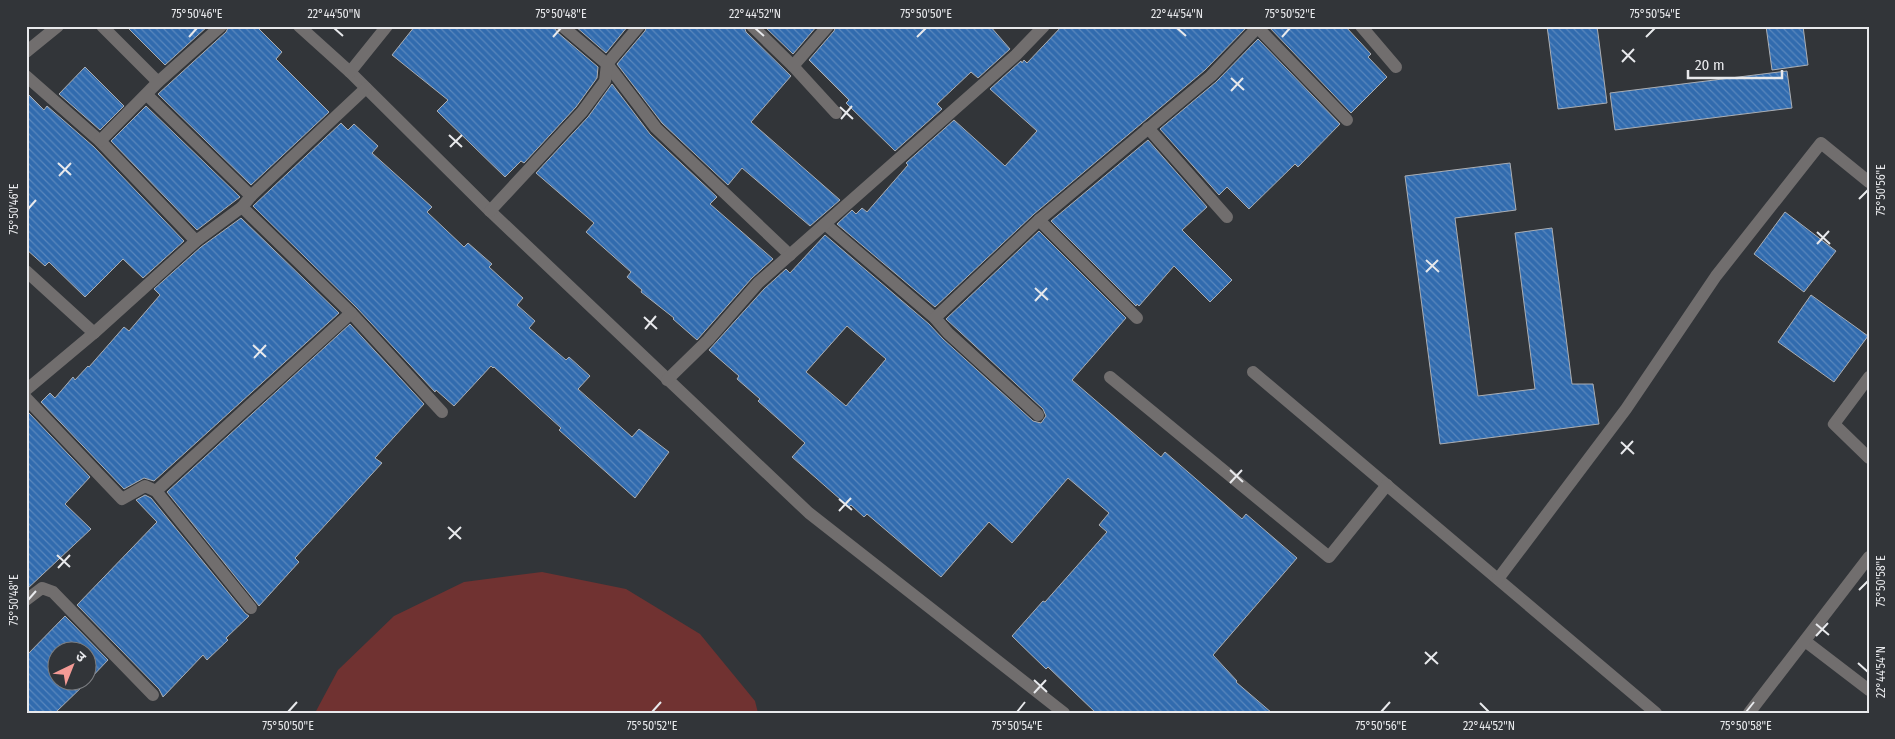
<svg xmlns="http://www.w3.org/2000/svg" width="1895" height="739" font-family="'Fira Sans Condensed','Noto Sans Devanagari',sans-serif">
<defs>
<pattern id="building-back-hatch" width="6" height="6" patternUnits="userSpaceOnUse" patternTransform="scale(1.25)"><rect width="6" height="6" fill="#316bae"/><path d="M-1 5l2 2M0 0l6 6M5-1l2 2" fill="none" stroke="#5987bd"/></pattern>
</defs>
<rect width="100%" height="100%" fill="#323539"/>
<!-- park -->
<path fill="#703231" d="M542,572L626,589L700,634L755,701L758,713H315L338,670L394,616L464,582Z"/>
<!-- building -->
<g fill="url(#building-back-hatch)" stroke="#abaeb3" fill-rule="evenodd">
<path d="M126,26H208L165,65Z"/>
<path d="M229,26H256L282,52L276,59L329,112L251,185L158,94L226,32Z"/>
<path d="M415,26H554L557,32L598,67L597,78L576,107L524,163L521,161L505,177L437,111L448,100L392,55Z"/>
<path d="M575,26H628L606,53Z"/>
<path d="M647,26H744L746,32L791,76L751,122L840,200L810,226L742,168L728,185L662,123L617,64L645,31Z"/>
<path d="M764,26H817L793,54Z"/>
<path d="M836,26H990L1010,49L978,78L971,72L937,104L942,109L895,151L846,103L849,100L809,60L834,31Z"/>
<path d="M1062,26H1248L1205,70L1034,214L935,307L837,224L852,210L856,214L862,208L867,212L908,165L906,163L954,120L1005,166L1037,131L990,89L1021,61L1022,63L1024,60L1027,63Z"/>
<path d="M1268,26H1345L1371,54L1368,57L1387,77L1351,113Z"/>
<path d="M1547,26H1597L1607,103L1558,109Z"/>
<path d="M1766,26H1803L1808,65L1772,70Z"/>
<path d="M1258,39L1340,124L1298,167L1295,164L1249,209L1227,187L1219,195L1160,129L1216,82Z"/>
<path d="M85,67L124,106L100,130L59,94Z"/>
<path d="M1787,71L1792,108L1615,130L1610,93Z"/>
<path d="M612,84L650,134L717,197L710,204L773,259L752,278L697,340L673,319L674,318L641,292L642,290L627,277L631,272L586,232L594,223L536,173L588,117Z"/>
<path d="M26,92L44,110L47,106L94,147L184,241L143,278L123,259L85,297L49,262L45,266L26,249Z"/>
<path d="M146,106L240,197L197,230L111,141Z"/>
<path d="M341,123L348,130L354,124L378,146L372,153L432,207L427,212L464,247L468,243L492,264L489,267L523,298L517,305L535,321L529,328L566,360L569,357L590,376L578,389L632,437L639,429L669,452L635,498L559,430L561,428L494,367L493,368L491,366L454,406L436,390L435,392L357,308L253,206Z"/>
<path d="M1148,140L1207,207L1182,230L1232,280L1210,302L1174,266L1139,306L1137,304L1136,306L1051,221Z"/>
<path d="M1510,163L1516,210L1455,218L1478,396L1535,389L1515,233L1552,228L1572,384H1593L1599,424L1440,444L1405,176Z"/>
<path d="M1785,212L1836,251L1804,292L1754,254Z"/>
<path d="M241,218L339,313L154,481L144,478L124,489L41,402L50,393L55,398L73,377L75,380L88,366L89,367L124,327L129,331L160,295L154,289L201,247Z"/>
<path d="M1039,231L1126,318L1072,380L1161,457L1165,452L1242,519L1246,514L1297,558L1213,655L1237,681L1236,682L1272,713H1096L1048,667L1046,669L1012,636L1043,601L1045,602L1107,532L1099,525L1109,513L1068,478L1012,543L989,522L941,577L867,514L864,517L851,505L849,507L792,457L805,443L758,401L760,399L737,379L739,376L709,350L764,289L786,269L790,273L825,235L929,324L943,339L1033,421L1041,423L1046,416L1043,409L946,319ZM847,326L886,359L846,406L806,372Z"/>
<path d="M1811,295L1868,336L1834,382L1778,342Z"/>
<path d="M350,324L424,404L375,458L382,463L295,558L299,562L259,606L167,492Z"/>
<path d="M29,413L90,477L65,504L91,529L26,590V416Z"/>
<path d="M145,495L151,498L245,613L249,616L226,638L228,640L207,660L203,655L163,697L159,689L77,605L157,522L136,500Z"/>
<path d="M65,616L108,660L88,681V652H58V682H87L55,713H26V656Z"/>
</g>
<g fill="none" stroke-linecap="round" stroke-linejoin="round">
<!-- street -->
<g stroke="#716e6e" stroke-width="12">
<path d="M102,26L158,82"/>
<path d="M299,26L350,72L490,211L809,513L1064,713"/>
<path d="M562,26L607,64L656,128L790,255"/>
<path d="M752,26L793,66L836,113"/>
<path d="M1361,26L1396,67"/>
<path d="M1258,28L1347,120"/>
<path d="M26,52L58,26"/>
<path d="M793,66L828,26"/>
<path d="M350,72L387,26"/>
<path d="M26,76L100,141L196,241"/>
<path d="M147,95L251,196"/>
<path d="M1148,128L1227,217"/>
<path d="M100,141L158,82L221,26"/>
<path d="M242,207L351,313L442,412"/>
<path d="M490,211L582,112L605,81L607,64L639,26"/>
<path d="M1039,220L1137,318"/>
<path d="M825,224L935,318L948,333L1038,415"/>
<path d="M26,271L94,333"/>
<path d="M935,318L1039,220L1211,76L1259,26"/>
<path d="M1253,372L1656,713"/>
<path d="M1110,377L1329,557L1387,485"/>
<path d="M1869,377L1834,424L1869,458"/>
<path d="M667,380L708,340L758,283L1016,55L1044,26"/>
<path d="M26,390L94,333L196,241L242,207L251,196L366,88"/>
<path d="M26,398L122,499L145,486L156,491L251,608"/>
<path d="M156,491L351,313"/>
<path d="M1498,579L1626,409L1716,276L1821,143L1869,182"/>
<path d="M26,600L42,588L53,592L153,695"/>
<path d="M1805,641L1869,690"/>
<path d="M1749,713L1869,557"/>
</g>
</g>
<!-- ticks -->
<path fill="none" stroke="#e8e9ec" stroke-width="2" d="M334,28L343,36M755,28L764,36M1177,28L1186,36M189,37L197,28M553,37L561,28M917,37L926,28M1282,37L1290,28M1646,37L1655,28M1622,50L1635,62M1622,62L1634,49M1231,78L1244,90M1231,91L1243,78M840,107L853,119M841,119L852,106M449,135L462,147M450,147L462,135M58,163L71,175M59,176L71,163M1859,199L1868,190M28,209L36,200M1817,232L1830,244M1817,244L1829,231M1426,260L1439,272M1426,272L1438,260M1035,288L1048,300M1035,301L1047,288M644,317L657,329M645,329L656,316M253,345L266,357M254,358L266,345M1621,442L1634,454M1621,454L1633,441M1230,470L1243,482M1230,483L1242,470M839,499L852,510M839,511L851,498M448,527L461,539M449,539L461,527M57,555L70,567M58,568L70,555M1859,590L1868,581M28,600L36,591M1816,624L1829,635M1816,636L1828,623M1425,652L1438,664M1858,663L1868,672M1425,664L1437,652M1034,680L1047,692M1034,693L1046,680M1480,703L1489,712M288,712L297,702M652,712L661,702M1017,712L1025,702M1381,712L1390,702M1746,712L1754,702"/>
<!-- border -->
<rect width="1895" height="739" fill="none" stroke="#323539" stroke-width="55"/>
<!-- north arrow -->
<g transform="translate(72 666) rotate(43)"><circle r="24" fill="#323539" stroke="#7b7d81"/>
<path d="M0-4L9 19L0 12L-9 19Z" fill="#f59b96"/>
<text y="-8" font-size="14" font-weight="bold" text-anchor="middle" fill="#e8e9ec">उ</text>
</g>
<!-- scale -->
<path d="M1688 70v8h94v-8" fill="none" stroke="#e8e9ec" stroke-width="2.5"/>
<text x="1695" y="70" font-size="15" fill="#e8e9ec" stroke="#323539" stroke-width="4" paint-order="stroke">20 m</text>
<rect x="28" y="28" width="1840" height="684" fill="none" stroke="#e8e9ec" stroke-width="2"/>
<g font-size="12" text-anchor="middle" fill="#e8e9ec">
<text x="197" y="18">75°50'46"E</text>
<text x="334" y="18">22°44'50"N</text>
<text x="561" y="18">75°50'48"E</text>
<text x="755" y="18">22°44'52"N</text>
<text x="926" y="18">75°50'50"E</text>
<text x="1177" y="18">22°44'54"N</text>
<text x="1290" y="18">75°50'52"E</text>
<text x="1655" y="18">75°50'54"E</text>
<text transform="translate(1881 190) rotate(-90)" y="4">75°50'56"E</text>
<text transform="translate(14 209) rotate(-90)" y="4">75°50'46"E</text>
<text transform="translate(1881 581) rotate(-90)" y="4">75°50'58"E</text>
<text transform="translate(14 600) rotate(-90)" y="4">75°50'48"E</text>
<text transform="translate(1881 672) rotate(-90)" y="4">22°44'54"N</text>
<text x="288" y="730">75°50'50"E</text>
<text x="652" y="730">75°50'52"E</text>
<text x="1017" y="730">75°50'54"E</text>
<text x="1381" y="730">75°50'56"E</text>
<text x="1489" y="730">22°44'52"N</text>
<text x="1746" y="730">75°50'58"E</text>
</g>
</svg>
